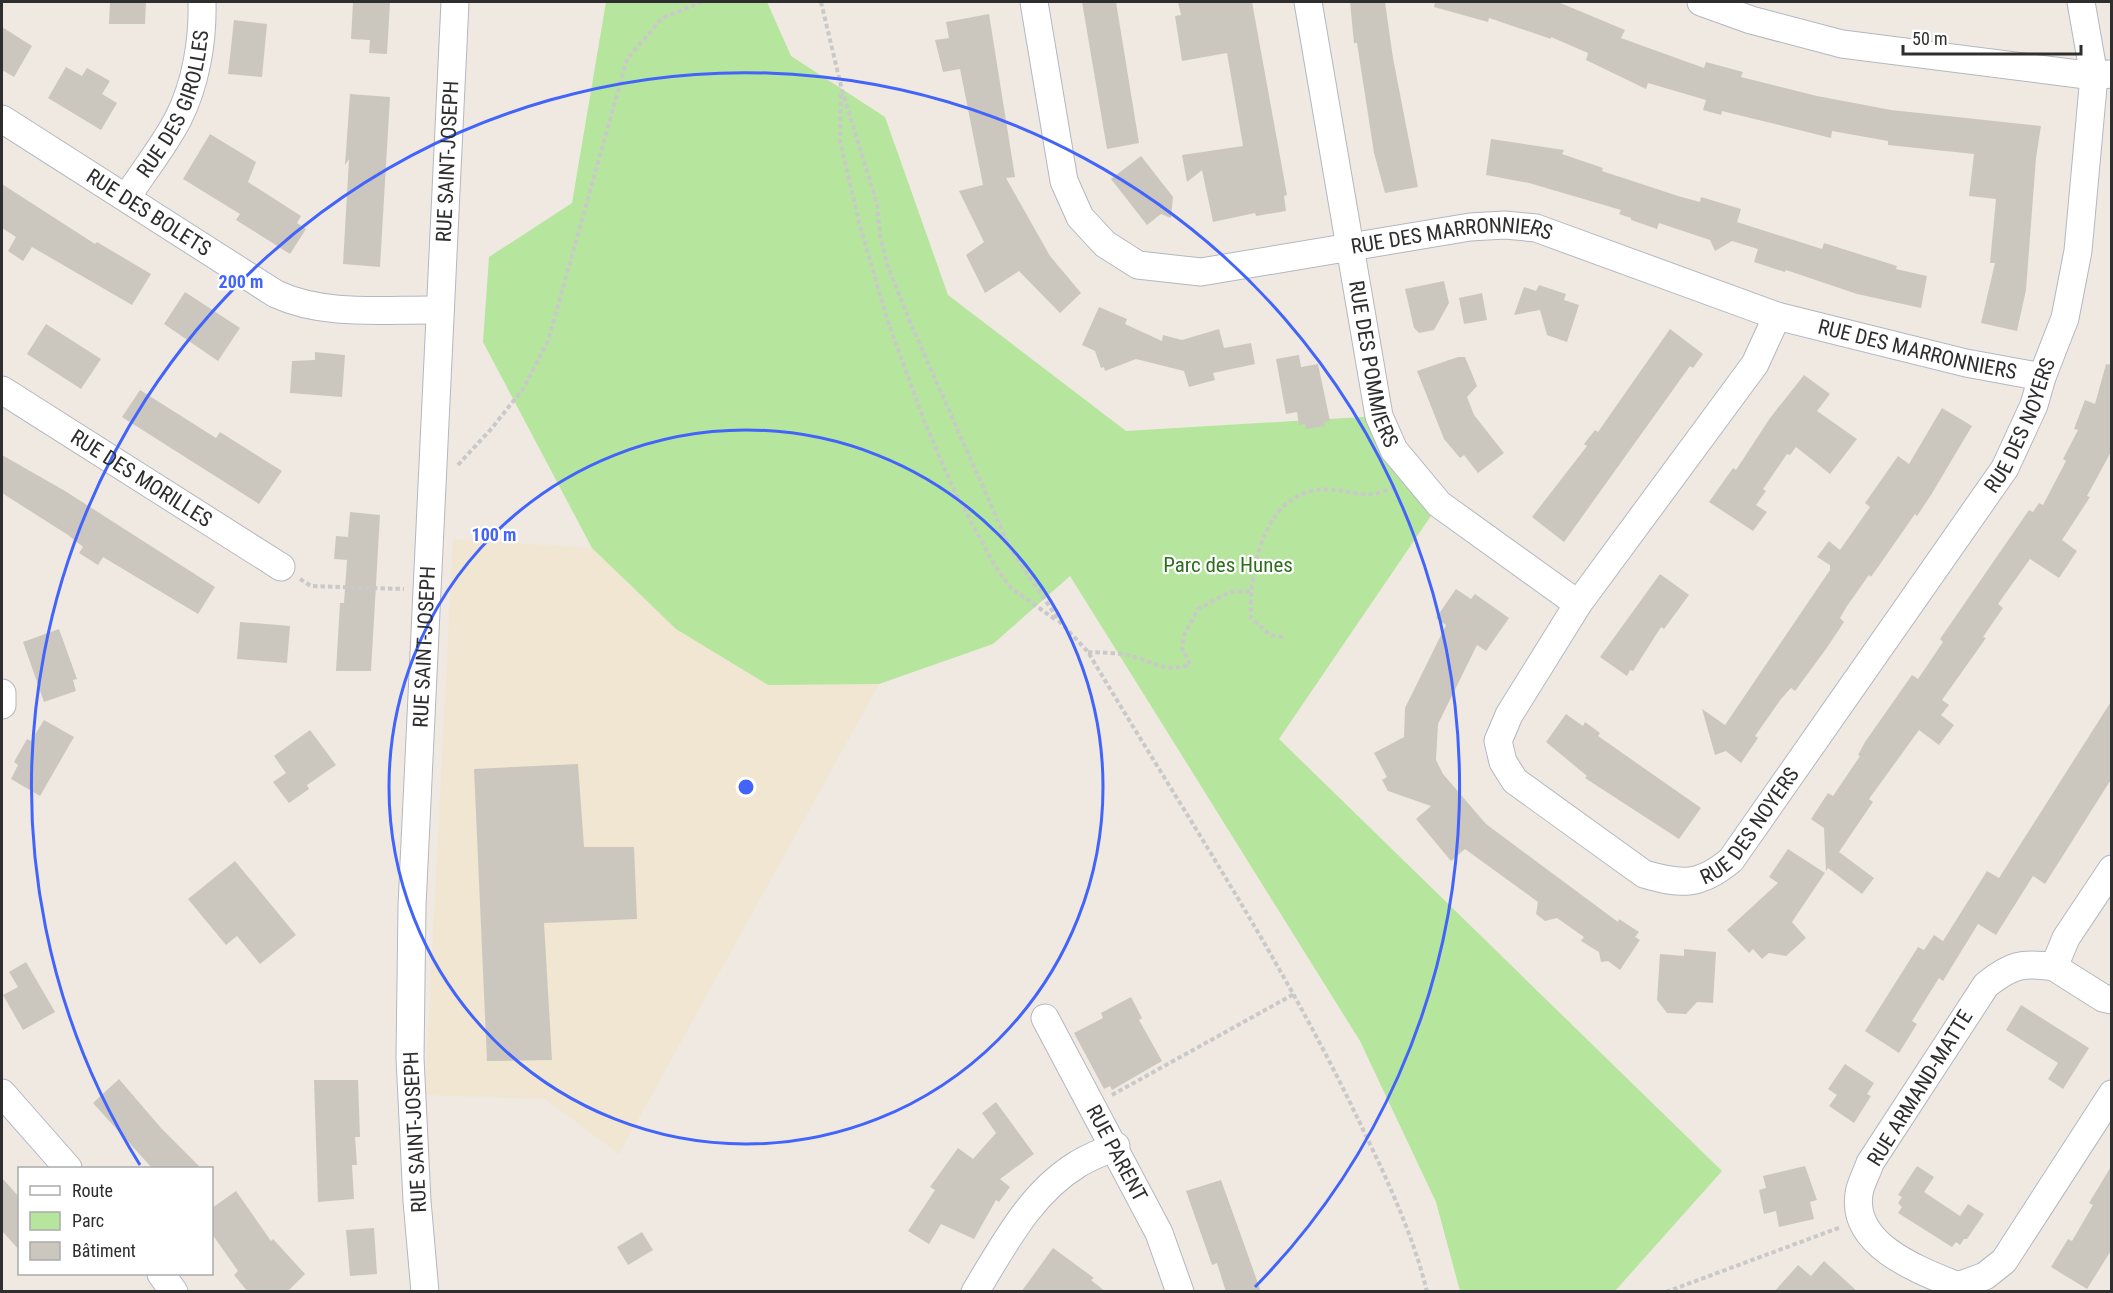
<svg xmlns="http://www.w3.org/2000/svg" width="2113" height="1293" font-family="'Roboto Condensed',sans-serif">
<rect width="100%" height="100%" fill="#efe9e1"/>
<!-- education -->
<path fill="#f0e6d1" d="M453,539L592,548L676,629L768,685L879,684L619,1154L545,1099L425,1095Z"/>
<!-- green -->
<path fill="#b6e59e" d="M606,2H767L791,56L885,117L948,295L1126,431L1379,416L1439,504L1279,739L1722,1171L1615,1291H1460L1436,1202L1360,1041L1070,576L993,644L879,684L768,685L676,629L592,548L483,342L489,257L572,203Z"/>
<!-- building -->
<g fill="#cbc7bf">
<path d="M110,2H146L145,24H109Z"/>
<path d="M353,2H390L387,54L369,53L370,40L351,39Z"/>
<path d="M1082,2H1116L1139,143L1107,149Z"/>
<path d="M1178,2H1252L1287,195L1284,196L1286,211L1256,216L1255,213L1213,222L1202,170L1187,182L1182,155L1243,146L1227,53L1182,61L1175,16L1181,15Z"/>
<path d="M1350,2H1385L1393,58L1418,187L1385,193L1374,153L1357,43H1354Z"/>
<path d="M1435,2H1558L1625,30L1621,38L1704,68L1706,62L1743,72L1741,77L1817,96L1891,110L2041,126L2036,158L2026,290L2017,331L1981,323L1995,263H1990L1996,199L1969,196L1974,154L1888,145V141L1832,131L1831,138L1722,111L1721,115L1703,110L1706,100L1648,83L1646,89L1586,60L1588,53L1551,37V39L1489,18L1488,22L1434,7Z"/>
<path d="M989,14L1015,177L1006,178L1050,256L1081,293L1060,313L1019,271L985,293L966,255L984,242L959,191L983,185L960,69L943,72L935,40L949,38L946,22Z"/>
<path d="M234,20L267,24L262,77L228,74Z"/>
<path d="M2,27L32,46L14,77L2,70Z"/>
<path d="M66,67L82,76L87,68L110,81L102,94L117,103L101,130L48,98Z"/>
<path d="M350,94L390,97L380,267L343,264L349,159L345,165Z"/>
<path d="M210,134L256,162L248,182L301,216L297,223L306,229L290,254L236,220L240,214L183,179Z"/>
<path d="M1491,139L1564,150L1562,154L1603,168L1602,171L1678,196L1700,202L1701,197L1741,209L1737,222L1822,249L1824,243L1897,266L1896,269L1927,276L1921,308L1857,294L1786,270L1785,272L1754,262L1758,249L1732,241L1715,251L1710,240L1659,223L1657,229L1631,220V218L1619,214L1621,210L1529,183L1486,175Z"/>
<path d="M1141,156L1173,197L1171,218L1161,214L1147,225L1111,179Z"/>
<path d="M2,184L95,244L97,242L151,274L132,305L32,247L23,261L8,251L16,237L2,228Z"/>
<path d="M1444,281L1449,303L1434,330L1419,333L1414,328L1405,289Z"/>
<path d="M1539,285L1566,294L1564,300L1579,305L1567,342L1547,335L1540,310L1514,315L1524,287L1536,291Z"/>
<path d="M185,292L240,328L218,361L164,324Z"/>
<path d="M1482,293L1487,320L1464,324L1459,298Z"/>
<path d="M1099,307L1127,319L1125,324L1162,341L1163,335L1182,340L1219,329L1224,348L1251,343L1255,364L1213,373L1215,380L1189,387L1184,371L1136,359L1105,371L1104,367L1101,368L1095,351L1082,345Z"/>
<path d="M46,324L101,359L81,389L27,354Z"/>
<path d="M1670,329L1703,354L1693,368L1690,366L1564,542L1532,517L1587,446L1584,444L1595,430L1598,432Z"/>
<path d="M315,352L345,355L342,397L290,393L292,361L315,360Z"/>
<path d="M1299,355L1301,367L1318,364L1330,421L1324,422L1325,426L1306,429L1305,424L1299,425L1297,412L1286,414L1276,359Z"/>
<path d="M1458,357H1465L1477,386L1467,397L1474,415L1504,453L1478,473L1464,455L1460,458L1444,439L1417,371Z"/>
<path d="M2106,364L2112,365V450L2087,496L2090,497L2062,540L2077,551L2059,578L2030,559L1998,604L2003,608L1983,637L1986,638L1942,700L1949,705L1941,715L1954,725L1939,745L1919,730L1869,799L1873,802L1839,852L1874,878L1862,894L1828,868L1826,871L1824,828L1811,819L1828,793L1833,796L1860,756L1858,755L1865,742L1912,675L1918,679L1943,642L1940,639L2029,510L2033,512L2039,503L2043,505L2066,461L2063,459L2078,430L2074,429L2085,400L2095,404Z"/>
<path d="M1804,375L1830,394L1817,411L1857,439L1830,474L1796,447L1790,455L1787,454L1763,489L1766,491L1756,505L1767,512L1753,531L1709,502L1733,468L1736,470L1770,418Z"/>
<path d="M140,390L216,438L220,432L282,471L259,504L122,417Z"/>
<path d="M1942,408L1972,426L1931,495L1917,516L1915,514L1871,577L1869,575L1847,606L1840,618L1844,622L1826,649L1795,691L1791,688L1781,699L1755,736L1758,738L1741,763L1726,751L1715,755L1702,709L1725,725L1830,570V565L1817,557L1829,541L1840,550L1870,507L1865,503L1898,456L1909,464Z"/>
<path d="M2,455L65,491L215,587L198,614L103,557L98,565L79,553L83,547L68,535L2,493Z"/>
<path d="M350,512L380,515L371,671H336L340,603H344L347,560L334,559L336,536L348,537Z"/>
<path d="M1660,574L1689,595L1664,629L1661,627L1633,671L1630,670L1627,676L1600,657Z"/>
<path d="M1456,589L1471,599L1475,594L1509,618L1486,651L1477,645L1438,724L1436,760L1443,774L1486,824L1618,922L1619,919L1639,932L1635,937L1640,940L1620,970L1608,961L1601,962L1599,952L1581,941L1584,937L1557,918L1545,921L1536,914L1538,902L1465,849L1451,861L1416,819L1431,806L1388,791L1382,780L1387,777L1374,753L1404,737L1405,708L1446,625L1436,618Z"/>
<path d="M240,622L290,626L287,663L237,659Z"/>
<path d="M59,629L77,679L73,680L76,691L44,702L23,642Z"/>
<path d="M2112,700V778L2045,884L2033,876L1996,935L1978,924L1943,981L1939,978L1919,1010L1912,1021L1917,1024L1899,1053L1865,1031L1918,947L1924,950L1934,935L1943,941L1987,871L1999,878Z"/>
<path d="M1566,714L1583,726L1585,722L1600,733L1598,736L1701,808L1679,839L1585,778L1587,776L1546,742Z"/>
<path d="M44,720L74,737L40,796L11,779L18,765L14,762L27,739L31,741Z"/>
<path d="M310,730L336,765L307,785L309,789L289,803L273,782L286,773L274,756Z"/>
<path d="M578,764L584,847H634L637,919L544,923L552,1060L487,1061L474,769Z"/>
<path d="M1788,849L1825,873L1792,922L1806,938L1786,956L1769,953L1762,959L1753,949L1749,953L1727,930L1778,883L1769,877Z"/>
<path d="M235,861L296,935L260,964L237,936L226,945L188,899Z"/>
<path d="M1684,949L1716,952L1713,1003L1697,1002L1686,1014L1667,1013L1657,1000L1660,954L1684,956Z"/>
<path d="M26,962L55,1012L23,1030L3,995L18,987L9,972Z"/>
<path d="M1131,997L1142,1018L1139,1020L1162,1061L1112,1090L1110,1086L1104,1089L1074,1033L1103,1018L1101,1013Z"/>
<path d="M2021,1005L2089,1048L2063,1089L2048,1079L2058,1063L2006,1030Z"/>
<path d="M1845,1064L1874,1083L1867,1094L1871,1096L1854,1123L1829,1106L1837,1095L1828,1089Z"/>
<path d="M119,1079L161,1128L201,1168H152L93,1103Z"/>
<path d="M314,1080H358L360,1137H355L357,1165H352L354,1199L318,1202Z"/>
<path d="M996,1102L1034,1154L1000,1179L1010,1187L999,1202L996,1200L974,1239L941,1224L929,1244L908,1231L935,1190L930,1187L958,1148L973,1159L996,1133L982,1113Z"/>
<path d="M2112,1165V1249L2087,1289L2051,1267L2068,1239L2072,1241L2093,1205L2089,1203Z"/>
<path d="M1805,1166L1817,1200L1810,1202L1814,1219L1779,1227L1776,1211L1764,1214L1759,1190L1766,1188L1763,1176Z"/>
<path d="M1917,1166L1934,1177L1924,1192L1960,1216L1968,1204L1984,1214L1967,1239H1964L1960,1245L1956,1242L1952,1247L1898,1213L1902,1207L1898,1203L1902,1197L1898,1195Z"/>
<path d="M2,1178L20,1198V1251L2,1231Z"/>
<path d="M1221,1180L1249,1258L1261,1292H1226L1217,1263L1212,1265L1186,1191Z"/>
<path d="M236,1191L271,1241L273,1239L305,1274L287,1292H248L234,1275L238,1271L212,1234V1208Z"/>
<path d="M374,1228L377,1274L350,1276L346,1230Z"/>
<path d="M642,1232L653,1250L628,1265L617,1247Z"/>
<path d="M1053,1248L1094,1278L1091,1280L1106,1292H1021Z"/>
<path d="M1824,1261L1858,1292H1774L1798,1265L1811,1276Z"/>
</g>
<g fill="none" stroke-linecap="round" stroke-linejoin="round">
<!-- minor casing -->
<g stroke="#b4b7c1" stroke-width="29">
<g id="minor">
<path id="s1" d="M1034,2L1064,181L1080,217L1105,244L1138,265L1201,272L1470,227L1505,225L1536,228L1777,316L1966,363L2042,377"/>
<path id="s2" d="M1308,2L1379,416L1394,450L1439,504L1578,604"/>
<path d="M1701,2L1751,20L1842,44L2094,76L2110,74"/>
<path id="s3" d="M2,119L276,294C326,317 386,309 440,310"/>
<path id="s4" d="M127,197C143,172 164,146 178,119C196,84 203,40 202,2"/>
<path id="s5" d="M1777,316L1755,364L1578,604L1509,715L1498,741L1503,762L1515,781L1644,874C1682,885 1700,886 1731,860L2005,468L2034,405L2042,377L2065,318L2078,251L2094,76L2081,2"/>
<path id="s6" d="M2,390L281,567"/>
<path d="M2,693V705"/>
<path d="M2112,869L2066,938L2054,967C2022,962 2011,965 1986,985L1870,1163C1867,1173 1860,1184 1859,1194C1851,1246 1921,1271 1958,1286L1985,1276L2004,1261L2112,1094"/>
<path d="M2054,967L2103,998L2112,1000"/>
<path id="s7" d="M1045,1018L1159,1233L1180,1292"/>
<path d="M2,1093L68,1168"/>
<path d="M161,1274L174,1292"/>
<path id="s8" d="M425,1292L417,1201L410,1058L412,906L455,2"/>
<path d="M975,1292C1004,1245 1030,1193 1078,1164C1089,1157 1103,1152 1116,1146"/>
</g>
</g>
<!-- path -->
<g stroke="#c9c9c9" stroke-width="4" stroke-dasharray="4.5 3" stroke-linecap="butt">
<path d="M821,2L842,90L877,204L880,236L888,267L913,329L1010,548L1060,622L1088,652C1179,805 1279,954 1356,1115C1383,1171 1412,1230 1427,1292"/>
<path d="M841,94L840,141L860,226L887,319L923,418L952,486L995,566L1011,588L1056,620"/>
<path d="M458,465L492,428L523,389L548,341L627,59L662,18L702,2"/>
<path d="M300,579L311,586L404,589"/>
<path d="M1283,637L1270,635L1251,618C1249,573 1262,497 1317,490C1335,487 1355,496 1373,494C1380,493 1388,489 1395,487"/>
<path d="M1088,652C1102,653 1118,652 1131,656C1156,662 1162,673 1190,665L1182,648L1184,635L1198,609L1230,592L1250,591"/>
<path d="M1112,1095L1294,994"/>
<path d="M1666,1292L1841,1227"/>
</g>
<!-- minor -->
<use href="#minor" stroke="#fff" stroke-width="27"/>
</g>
<!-- distance rings -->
<g fill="none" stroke="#4264fb" stroke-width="3">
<circle cx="746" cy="787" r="357"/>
<path d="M140 1165A714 714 0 1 1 1255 1287"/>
</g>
<g text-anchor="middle" stroke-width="4.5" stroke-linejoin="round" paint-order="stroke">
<!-- street labels -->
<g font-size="21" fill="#2e2e2e" stroke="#fff">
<text dy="7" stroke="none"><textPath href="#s4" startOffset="106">RUE DES GIROLLES</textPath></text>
<text dy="7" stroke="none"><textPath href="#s8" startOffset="1132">RUE SAINT-JOSEPH</textPath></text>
<text dy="7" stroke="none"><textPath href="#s3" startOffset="174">RUE DES BOLETS</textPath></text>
<text dy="7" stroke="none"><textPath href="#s1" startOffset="614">RUE DES MARRONNIERS</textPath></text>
<text dy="7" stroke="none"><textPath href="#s1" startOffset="1100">RUE DES MARRONNIERS</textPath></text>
<text dy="7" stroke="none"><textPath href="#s2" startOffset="368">RUE DES POMMIERS</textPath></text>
<text dy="7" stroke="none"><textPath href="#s5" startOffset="1330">RUE DES NOYERS</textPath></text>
<text dy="7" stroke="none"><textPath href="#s6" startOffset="165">RUE DES MORILLES</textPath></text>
<text dy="7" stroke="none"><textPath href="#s8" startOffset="646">RUE SAINT-JOSEPH</textPath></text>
<text dy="7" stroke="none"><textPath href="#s5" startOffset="844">RUE DES NOYERS</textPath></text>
<text transform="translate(1920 1088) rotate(-58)" y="7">RUE ARMAND-MATTE</text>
<text transform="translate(415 1132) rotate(-93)" y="7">RUE SAINT-JOSEPH</text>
<text dy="7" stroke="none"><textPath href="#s7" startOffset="153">RUE PARENT</textPath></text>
</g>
<!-- park labels -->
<g font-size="21" fill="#2c6e1b" stroke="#fff">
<text x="1228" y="572">Parc des Hunes</text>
</g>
</g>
<circle cx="746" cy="787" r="9" fill="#4264fb" stroke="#fff" stroke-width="3"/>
<g font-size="18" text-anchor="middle" font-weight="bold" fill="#4264fb" stroke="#fff" stroke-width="4.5" stroke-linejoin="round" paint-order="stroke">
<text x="241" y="288">200 m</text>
<text x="494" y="541">100 m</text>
</g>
<!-- border -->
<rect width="2113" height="1293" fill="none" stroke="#2e2e2e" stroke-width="6"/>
<!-- legend -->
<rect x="18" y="1167" width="195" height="108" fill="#ffffff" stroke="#ababab" stroke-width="1.5"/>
<rect x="30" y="1186" width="30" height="9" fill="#ffffff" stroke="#ababab" stroke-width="1.5"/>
<text x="72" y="1197" font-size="18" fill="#2e2e2e">Route</text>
<rect x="30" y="1212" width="30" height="18" fill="#b6e59e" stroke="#ababab" stroke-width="1.5"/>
<text x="72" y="1227" font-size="18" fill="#2e2e2e">Parc</text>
<rect x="30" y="1242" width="30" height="18" fill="#cbc7bf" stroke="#ababab" stroke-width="1.5"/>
<text x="72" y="1257" font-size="18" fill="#2e2e2e">Bâtiment</text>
<!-- scale -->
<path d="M1903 45v9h178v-9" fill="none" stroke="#2e2e2e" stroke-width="3"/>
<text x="1912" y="45" font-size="18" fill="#2e2e2e" stroke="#ffffff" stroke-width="4.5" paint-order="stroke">50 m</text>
</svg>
